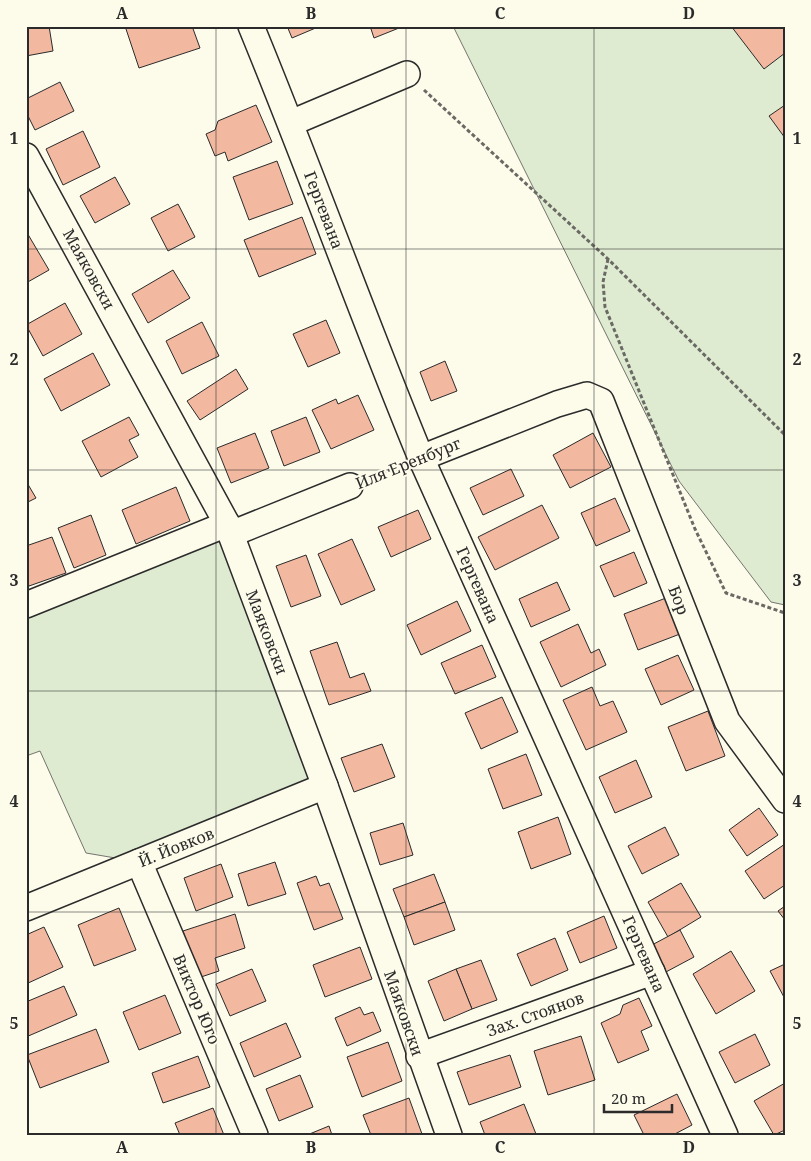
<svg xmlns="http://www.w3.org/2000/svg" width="811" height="1161" font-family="'Noto Serif',serif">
<rect width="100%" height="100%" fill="#fdfbea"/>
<!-- green -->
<g fill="#deebd1" stroke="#74746e">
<path d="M453,26H785V605L771,602L679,481Z"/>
<path d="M227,524L325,786L139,862L86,853L40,751L26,756V607Z"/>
</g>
<!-- building -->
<g fill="#f2b8a0" stroke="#2b2b2b">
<path d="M26,26H49L53,51L26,56Z"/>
<path d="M125,26H192L200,48L139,68Z"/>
<path d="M287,26H318V27L292,38Z"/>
<path d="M370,26H404L374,38Z"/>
<path d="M731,26H785V53L764,69Z"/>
<path d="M60,82L74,111L35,130L26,112V99Z"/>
<path d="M256,105L272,142L228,161L225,152L215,156L206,134L215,130L218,121Z"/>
<path d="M785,105V138L769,116Z"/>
<path d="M83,131L100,167L63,185L46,149Z"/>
<path d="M277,161L293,204L249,220L233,177Z"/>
<path d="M115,177L130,204L95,223L80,196Z"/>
<path d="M178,204L195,237L168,251L151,218Z"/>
<path d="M302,217L316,254L259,277L244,240Z"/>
<path d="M26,231L49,270L26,283Z"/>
<path d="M173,270L190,298L148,323L132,294Z"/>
<path d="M65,303L82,334L43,356L26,325Z"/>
<path d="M326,320L340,353L308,367L293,334Z"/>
<path d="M202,322L219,356L182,374L166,341Z"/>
<path d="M93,353L110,385L61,411L44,379Z"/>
<path d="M445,361L457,391L431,401L420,372Z"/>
<path d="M236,369L248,389L200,420L187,401Z"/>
<path d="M358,395L374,430L331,449L312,410L336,399L338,404Z"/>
<path d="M129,417L139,435L129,440L138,457L101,477L82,441Z"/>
<path d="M306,417L320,452L284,466L271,431Z"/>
<path d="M255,433L269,468L231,483L217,448Z"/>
<path d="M593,433L611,467L570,488L553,455Z"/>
<path d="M511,469L524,496L483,515L470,488Z"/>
<path d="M26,481L36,498L26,503Z"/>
<path d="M176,487L190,521L136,544L122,510Z"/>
<path d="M615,498L630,531L596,546L581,513Z"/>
<path d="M542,505L559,538L495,570L478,537Z"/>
<path d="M418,510L431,539L391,557L378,527Z"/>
<path d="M91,515L106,555L74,568L58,528Z"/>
<path d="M52,537L66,573L29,586L26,578V546Z"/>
<path d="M352,539L375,590L341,605L318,554Z"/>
<path d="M634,552L647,583L614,597L600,566Z"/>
<path d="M306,555L321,596L291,607L276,566Z"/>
<path d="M557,582L570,610L531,627L519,599Z"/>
<path d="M666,598L680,634L638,650L624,614Z"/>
<path d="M457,601L471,631L421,655L407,625Z"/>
<path d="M578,624L591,653L599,649L606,665L561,687L540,642Z"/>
<path d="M337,642L350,678L364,673L371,691L329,705L310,651Z"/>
<path d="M482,645L496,677L455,694L441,663Z"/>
<path d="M678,655L694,690L661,705L645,669Z"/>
<path d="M592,687L600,706L613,701L627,732L586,750L563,700Z"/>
<path d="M502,697L518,732L481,749L465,713Z"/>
<path d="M708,711L725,756L686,771L668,727Z"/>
<path d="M382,744L395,777L354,792L341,758Z"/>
<path d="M526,754L542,795L503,809L488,769Z"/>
<path d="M636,760L652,797L615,813L599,777Z"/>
<path d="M759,808L778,835L747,856L729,830Z"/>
<path d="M558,817L571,854L531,869L518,832Z"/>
<path d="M403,823L413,855L380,865L370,833Z"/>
<path d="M665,827L679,855L642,874L628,846Z"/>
<path d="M785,844V885L764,899L745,871Z"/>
<path d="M275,862L286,894L248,906L238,874Z"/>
<path d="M221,864L233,897L196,911L184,878Z"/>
<path d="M434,874L445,902L404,917L393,889Z"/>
<path d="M316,876L320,886L329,883L343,919L314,930L297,883Z"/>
<path d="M681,883L701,917L668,937L648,902Z"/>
<path d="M445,902L455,930L414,945L404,917Z"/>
<path d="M785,906V920L778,911Z"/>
<path d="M119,908L136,950L94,966L78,925Z"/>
<path d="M235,914L245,948L215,958L219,971L198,978L183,931Z"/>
<path d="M604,916L617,948L580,963L567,932Z"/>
<path d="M44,927L63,967L26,984V935Z"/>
<path d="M680,930L694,957L664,973L650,946Z"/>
<path d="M555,938L568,970L531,986L517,954Z"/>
<path d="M360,947L372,979L325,997L313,965Z"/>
<path d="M731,951L755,991L716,1014L693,974Z"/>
<path d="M481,960L497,1000L472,1009L456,969Z"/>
<path d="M785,964V999L770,971Z"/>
<path d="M252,969L266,1001L230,1016L216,984Z"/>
<path d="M456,969L472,1009L444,1021L428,981Z"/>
<path d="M64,986L77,1015L26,1037V1002Z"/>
<path d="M165,995L181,1033L139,1050L123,1012Z"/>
<path d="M639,998L652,1026L641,1031L649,1050L618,1063L601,1023L620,1014L623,1005Z"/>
<path d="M360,1007L364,1015L373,1012L381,1031L347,1046L335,1018Z"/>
<path d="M286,1023L301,1057L254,1077L240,1043Z"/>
<path d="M96,1029L109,1062L40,1088L27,1055Z"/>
<path d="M755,1034L770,1065L735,1083L719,1052Z"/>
<path d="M581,1036L595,1080L548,1095L534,1051Z"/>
<path d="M388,1042L402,1081L362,1097L347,1057Z"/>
<path d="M510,1055L521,1087L469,1105L457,1072Z"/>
<path d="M198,1056L210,1087L163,1103L152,1073Z"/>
<path d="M300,1075L313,1107L279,1121L266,1089Z"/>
<path d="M785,1083V1130L774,1135L754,1101Z"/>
<path d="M677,1094L692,1125L673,1135H644L634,1115Z"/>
<path d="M409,1098L422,1134L371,1135L363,1115Z"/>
<path d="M524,1104L536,1134L485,1135L480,1122Z"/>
<path d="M213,1108L224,1135H180L175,1123Z"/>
<path d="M329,1126L332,1135H307Z"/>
</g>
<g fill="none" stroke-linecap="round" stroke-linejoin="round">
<!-- minor casing -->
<g stroke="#2b2b2b" stroke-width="28">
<g id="minor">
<path d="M251,26C310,169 362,315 421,458L725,1135"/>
<path d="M291,123L407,74"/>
<path d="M26,156L227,524L325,786L449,1135"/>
<path d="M421,458L557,404L587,395L601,401L727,721L785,800"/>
<path d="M231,534L350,486"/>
<path d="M26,605L227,524"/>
<path d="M139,862L255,1135"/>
<path d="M26,908L325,786"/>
<path d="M419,1056L652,972"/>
</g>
</g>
<!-- path -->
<g stroke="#6a6964" stroke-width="3" stroke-dasharray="4 2.5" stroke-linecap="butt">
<path d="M424,90L608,259L785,435"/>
<path d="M608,259L603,282L605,307L695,529L726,593L785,613"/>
<path d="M370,478L399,466"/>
</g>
<!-- minor -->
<use href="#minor" stroke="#fdfbea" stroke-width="25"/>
</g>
<!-- grid -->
<path fill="none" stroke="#2b2b2b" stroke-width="1" stroke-opacity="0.55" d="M216,26V1135M406,26V1135M594,26V1135M26,249H785M26,470H785M26,691H785M26,912H785"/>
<g text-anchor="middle" stroke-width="4" stroke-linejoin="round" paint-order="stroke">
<!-- street labels -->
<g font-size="16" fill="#2b2b2b" stroke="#fdfbea">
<text transform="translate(324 210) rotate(69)" y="6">Гергевана</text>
<text transform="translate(89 269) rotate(61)" y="6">Маяковски</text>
<text transform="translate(408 463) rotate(-22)" y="6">Иля Еренбург</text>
<text transform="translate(478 585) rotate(66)" y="6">Гергевана</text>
<text transform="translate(679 600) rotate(69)" y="6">Бор</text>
<text transform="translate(267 632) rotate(69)" y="6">Маяковски</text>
<text transform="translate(176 847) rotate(-22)" y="6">Й. Йовков</text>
<text transform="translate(644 954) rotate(66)" y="6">Гергевана</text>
<text transform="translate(197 999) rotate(67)" y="6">Виктор Юго</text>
<text transform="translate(404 1013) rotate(71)" y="6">Маяковски</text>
<text transform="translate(535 1014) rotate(-20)" y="6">Зах. Стоянов</text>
</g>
</g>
<!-- border -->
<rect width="811" height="1161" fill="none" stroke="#fdfbea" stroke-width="55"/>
<!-- scale -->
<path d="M604 1104v8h68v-8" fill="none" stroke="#2b2b2b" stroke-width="2.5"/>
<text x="611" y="1104" font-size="15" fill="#2b2b2b" stroke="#fdfbea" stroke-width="4" paint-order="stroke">20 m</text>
<rect x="28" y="28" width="756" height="1106" fill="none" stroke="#2b2b2b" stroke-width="2"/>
<g font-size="16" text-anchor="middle" font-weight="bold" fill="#2b2b2b">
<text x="122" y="19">A</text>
<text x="311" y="19">B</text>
<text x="500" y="19">C</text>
<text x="689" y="19">D</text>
<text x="14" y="144">1</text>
<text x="797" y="144">1</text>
<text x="14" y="365">2</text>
<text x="797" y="365">2</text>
<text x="14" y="586">3</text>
<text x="797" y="586">3</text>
<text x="14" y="807">4</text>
<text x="797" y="807">4</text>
<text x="14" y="1029">5</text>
<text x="797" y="1029">5</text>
<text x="122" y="1153">A</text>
<text x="311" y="1153">B</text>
<text x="500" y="1153">C</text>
<text x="689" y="1153">D</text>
</g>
</svg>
